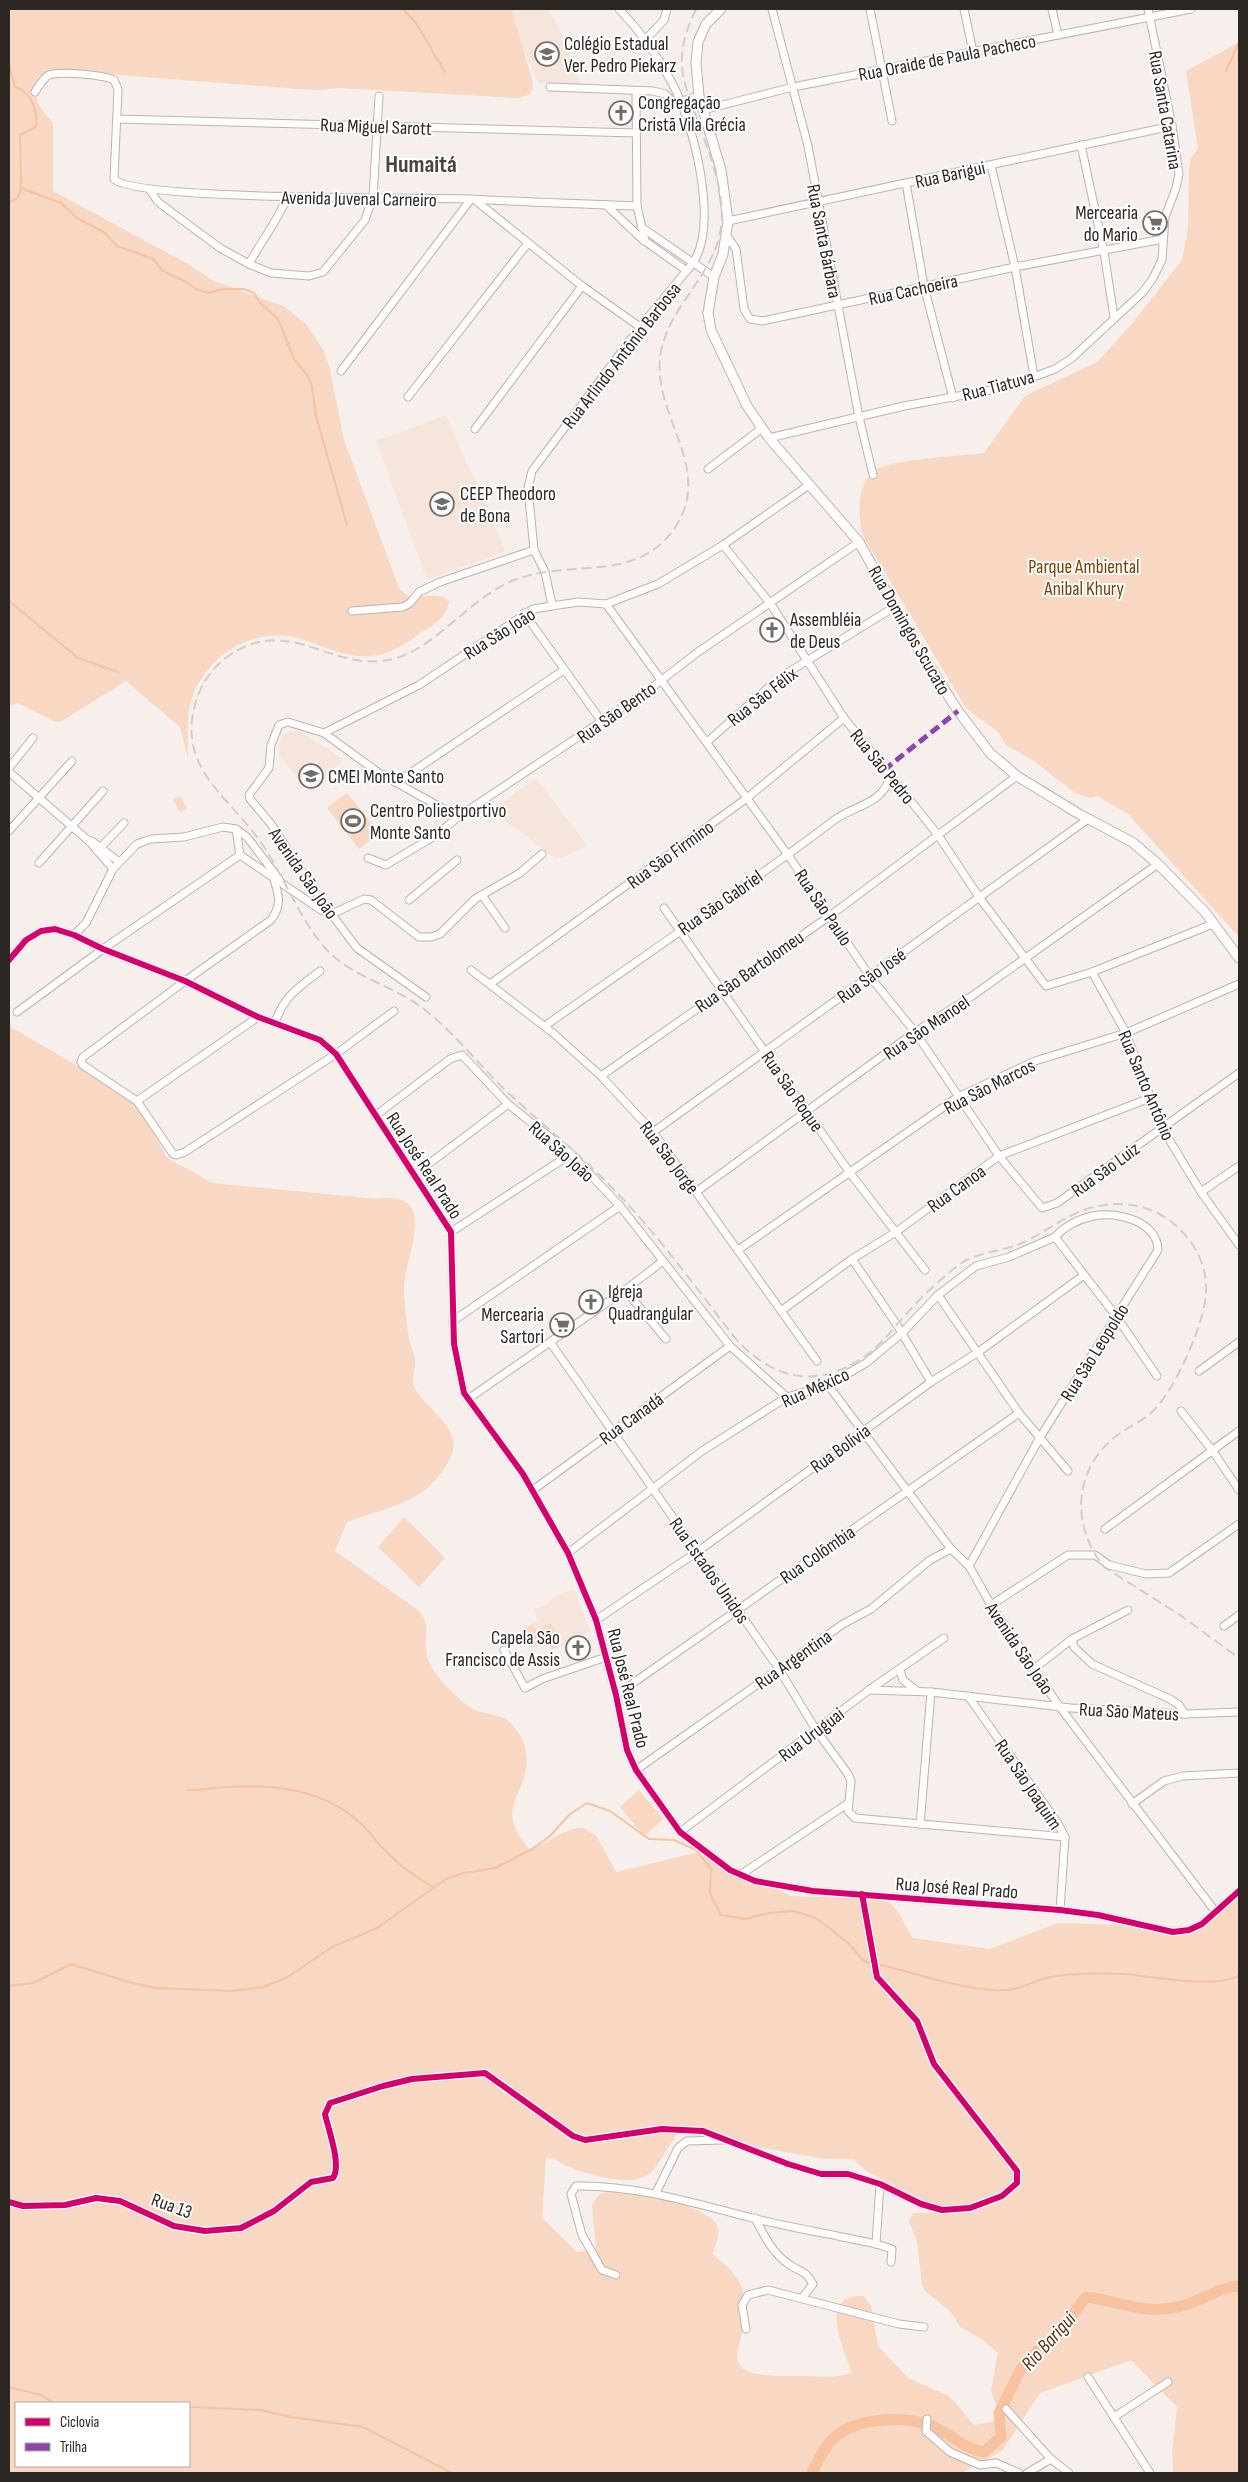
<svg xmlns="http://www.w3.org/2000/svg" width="1248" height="2482" font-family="'Sofia Sans Condensed',sans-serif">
<rect width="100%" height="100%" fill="#f7efeb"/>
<!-- built -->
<g fill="#f5e5db">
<path d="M506,9H546L558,25L581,85L538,83Z"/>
<path d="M446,415L505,551L427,580L376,441Z"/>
<path d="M290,731H299L343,759L311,793L279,756V744L283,735Z"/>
<path d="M536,778L588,846L561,858H555L491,810Z"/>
<path d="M574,1589L590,1631L553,1650L548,1642L532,1648L523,1629L538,1621L534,1609L544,1606L554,1597Z"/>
</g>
<!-- green -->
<g fill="#f8d7c3" fill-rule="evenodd">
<path d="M9,9H511L532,79L533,88L530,94L518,98L340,88L319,90L298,89L80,72L46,78L38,91L37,99L39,106L53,123V191L188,264L214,281L283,306L306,324L324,351L330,370L344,440L399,588L410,598C422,597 441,592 449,602C446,618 432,626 419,634C405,644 389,655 371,656C345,659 319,643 294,637C247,627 198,662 189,709C187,725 188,742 188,758L180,727L126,681L62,721L56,722L18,703L9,706Z"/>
<path d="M1239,36V937L1128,814L1097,796L1090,798L1075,793L1035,762L1006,745L998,732L966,708L863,536C858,517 856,486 874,471C889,459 962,456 984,453L1025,396L1095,363L1100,359L1130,326L1182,260L1188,229L1189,169L1191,158L1198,149L1186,71L1238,43Z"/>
<path d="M347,793L379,833L359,849L327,808Z"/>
<path d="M180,796L187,808L180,812L173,800Z"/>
<path d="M9,1026L136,1100L167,1158L213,1183L376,1199C445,1189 401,1260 404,1293C405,1308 406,1323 409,1338C410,1346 414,1352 415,1360C416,1368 411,1379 414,1386C419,1401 443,1415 451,1434C457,1445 452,1456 446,1466C422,1505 386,1507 347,1522L335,1551L419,1611C432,1628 424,1632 426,1650C428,1670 449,1690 463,1702C477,1715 486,1711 501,1717C514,1722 525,1740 526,1753C532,1795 490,1804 529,1849C548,1845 566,1826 584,1828L597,1837L616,1872L695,1853L708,1857L791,1896L881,1899C899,1904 903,1924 913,1938L990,1949L1058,1923L1191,1927L1239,1895V2473H1173L1172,2452L1177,2407L1131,2360L1040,2393L1003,2450L962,2473H9ZM678,2133L825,2159H853L868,2172L923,2200L934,2213H913L909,2221L917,2241L922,2285L925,2291L951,2312L960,2327L983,2340L998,2353L991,2390L1001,2420L974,2425L954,2401L947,2395L908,2378L878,2346L871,2306L864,2296C815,2294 845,2350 852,2373C831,2380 813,2375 792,2376C701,2377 753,2347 744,2296C741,2277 726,2265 712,2254C715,2247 720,2236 718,2228C712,2204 620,2185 601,2194C596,2197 594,2201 592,2206L596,2250L577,2252L542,2218L546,2158C556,2158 558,2161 567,2166C585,2174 632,2188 649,2174C659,2166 669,2144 678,2133ZM16,2403H189V2466H16Z"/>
<path d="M404,1517L445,1558L419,1587L378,1547Z"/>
<path d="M551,1623L560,1645L551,1649L541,1628Z"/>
<path d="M533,1624L542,1644L532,1648L523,1629Z"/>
<path d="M639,1790L663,1819L644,1836L620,1807Z"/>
</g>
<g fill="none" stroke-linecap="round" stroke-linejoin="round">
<!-- stream -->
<g stroke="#f6c2a0" stroke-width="2">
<path d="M403,9L416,23L445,72"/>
<path d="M9,65L15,87C32,92 35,107 37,123L34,128L20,135L21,188C19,196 18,200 9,202"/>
<path d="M1226,71L1239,42"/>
<path d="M21,188L61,203L77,218L105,233L117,246L153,259L163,271L188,283L196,289L208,293L223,289H244L254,293L261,304L278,319L294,359L308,376L312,387L316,416L347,525"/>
<path d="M9,601L78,658L118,672"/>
<path d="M188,1790C201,1791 214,1787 226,1787C273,1784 323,1789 359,1822C366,1827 371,1835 377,1842C394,1861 411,1875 433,1887"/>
<path d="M881,1965C919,1974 955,1988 996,1990C1020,1992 1030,1981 1050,1977C1073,1973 1100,1973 1123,1974C1151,1976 1216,1990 1239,1975"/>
<path d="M9,1986L33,1983L71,1964L132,1983L156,1988L231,1991L263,1987L286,1978L332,1947L377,1928L446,1879L464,1873L495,1868L532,1849L549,1837L570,1814L587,1803L610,1811L649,1839L674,1840L696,1850L711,1869L710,1893L721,1915L745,1919L769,1913L793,1911L816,1918L847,1942L863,1960L873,1965"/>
<path d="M9,2387L41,2395L54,2403"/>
<path d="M189,2407L261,2410L291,2417L363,2427L452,2473"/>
</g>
<!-- river -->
<path stroke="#f6c2a0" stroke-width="11" d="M812,2473C818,2461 824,2447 834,2438C857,2417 902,2416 930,2425C949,2432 963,2449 984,2452L1001,2437L999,2413L1021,2369L1030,2357L1057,2335L1086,2297C1121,2301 1145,2316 1181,2306C1201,2301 1219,2287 1239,2286"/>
<!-- minor casing -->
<g stroke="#bab4b1" stroke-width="9">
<g id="minor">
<path d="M772,9L808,146L859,417L873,475"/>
<path d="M870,9L892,121"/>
<path d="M964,9L973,52"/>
<path d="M1052,9L1058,35"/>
<path d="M645,40L664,20L667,9"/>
<path d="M550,87L653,91L665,94L674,103L699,96"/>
<path d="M636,91L637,206L645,241L687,271"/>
<path d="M35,92C38,87 43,80 47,76C57,70 103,75 114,80L118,89L114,179C135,201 421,197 470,199C526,202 581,204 637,206"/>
<path d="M703,110L793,87L1191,9"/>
<path d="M117,119L636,133"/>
<path d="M1081,145L1104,252L1114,317"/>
<path d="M991,165L1015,267L1034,376"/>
<path d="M906,183L924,286L953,398"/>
<path d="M150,190L158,202L220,248L249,264L271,273L309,276L323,272L365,220L373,197L379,96"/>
<path d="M475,200L582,286L640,327"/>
<path d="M606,205L644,241"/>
<path d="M728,221L1172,126"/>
<path d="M641,227L714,277"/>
<path d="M727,236L736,249L744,309L750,319L762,321L1015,267L1163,239"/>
<path d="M249,264C261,241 278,221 287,197"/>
<path d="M341,371L471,199"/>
<path d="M408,397L528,243"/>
<path d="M475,429L582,286"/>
<path d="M769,438L904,406L1007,387L1055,369L1072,358L1143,292L1153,278L1162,260L1165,217L1176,188L1179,174L1172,126L1148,9"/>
<path d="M708,469L762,428"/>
<path d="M723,545L770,603L844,718L938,835L979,897L1046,986L1092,972L1213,924"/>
<path d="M606,604L788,855L871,978L915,1032L999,1156L1042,1208L1057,1203L1239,1073"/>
<path d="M552,605L545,572L534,550L528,488L532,471L640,327L693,263C719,223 694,124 672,83C658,56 640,31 619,9"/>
<path d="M352,611L403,607L410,603L419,592L440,582L534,550"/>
<path d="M524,613L602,722"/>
<path d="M324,733L419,685L533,609L578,602L606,604L658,584L723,545L809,485"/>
<path d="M707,742L769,687L792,670L896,606"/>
<path d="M9,768L33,738"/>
<path d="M9,772L90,842L113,869"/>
<path d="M397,782L564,670"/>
<path d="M236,829L240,855"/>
<path d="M9,831L72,761"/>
<path d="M90,842L92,841L119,862"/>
<path d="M97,851L124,823"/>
<path d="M368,858L386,865L438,834L458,817L650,689L698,652L859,542"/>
<path d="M39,863L103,791"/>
<path d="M274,879C279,896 282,905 271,920L185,981L83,1057L81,1062L83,1065L137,1101L173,1154L176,1155L185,1152L336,1054L394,1011"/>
<path d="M482,895L505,928"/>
<path d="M409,900L457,860"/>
<path d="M664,908L850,1173L925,1270"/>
<path d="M74,935L86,923L113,869L137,844L151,839L184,837L223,827L236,829L247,837L279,879"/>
<path d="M9,960L26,940L41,931L55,929L74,935L103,949L185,981L258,1017L320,1040L336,1054L451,1232L454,1344L464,1393L523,1474L568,1553L596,1620L616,1695L627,1750L636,1770L680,1832L730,1870L755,1881L813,1891L1060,1910L1098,1915L1173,1932L1189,1930L1202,1924L1239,1891"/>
<path d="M471,970L553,1033L601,1076L653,1132L817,1361"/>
<path d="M1092,972L1126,1033L1162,1128L1201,1192L1239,1245"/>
<path d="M490,984L747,798L844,718"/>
<path d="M426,997L357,948L320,899L271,824L250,799L249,795L269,768L271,745L279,725L288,722L324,733L379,773L458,817"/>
<path d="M17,1012L103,949L240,855L321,910L332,914L364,899L371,900L419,937H431L440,934L475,899L520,873L542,854"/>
<path d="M275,1022C285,995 298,988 320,971"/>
<path d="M545,1026C641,958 739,892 833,821C854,805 882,805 890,777"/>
<path d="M601,1076L831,915L1017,776"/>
<path d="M137,1101L258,1017"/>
<path d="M375,1116L450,1059L462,1055L508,1104L571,1154L620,1206L730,1346L787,1397"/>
<path d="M653,1132L1088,819"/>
<path d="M414,1175L508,1104"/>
<path d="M696,1192L915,1032L972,996L1158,864"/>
<path d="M1201,1192L1239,1166"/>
<path d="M451,1232L571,1154"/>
<path d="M738,1250L958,1097L1035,1061L1126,1033L1239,984"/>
<path d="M852,1259L897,1325L931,1382"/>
<path d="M625,1290L666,1339"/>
<path d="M938,1295L1019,1413L1068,1471"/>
<path d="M781,1311L852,1259L896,1232L999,1156L1150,1098"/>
<path d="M453,1321L620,1206"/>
<path d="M550,1342L779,1669L816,1730L848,1774L851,1781L848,1811L855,1818L1065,1837"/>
<path d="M1199,1371L1239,1342"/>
<path d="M828,1385L951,1549L969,1566L991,1605L1059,1706L1215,1911"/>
<path d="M468,1399L625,1290L663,1261"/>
<path d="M1181,1411L1212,1450L1239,1490"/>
<path d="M533,1490L730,1346"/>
<path d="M1105,1529L1239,1431"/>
<path d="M568,1553L702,1451L787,1397L828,1385L866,1363L901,1334L938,1295L976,1266L1009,1257L1055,1237L1116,1316L1157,1376"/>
<path d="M969,1566L1039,1439L1158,1250C1157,1221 1117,1211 1093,1216C1079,1219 1065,1226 1055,1237"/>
<path d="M991,1605L1068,1555H1095L1109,1565L1146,1574L1169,1573L1239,1524"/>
<path d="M596,1620L697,1552L931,1382L977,1353L1084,1275"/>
<path d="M1224,1626L1239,1615"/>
<path d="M1072,1639L1074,1647L1092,1664L1170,1699L1179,1705L1185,1714"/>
<path d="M504,1650L525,1688L542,1679L606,1657"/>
<path d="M1035,1668L1072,1639L1128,1610"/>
<path d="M900,1670L903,1680L917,1691"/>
<path d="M869,1690L931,1692L1071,1708L1185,1714L1239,1712"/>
<path d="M616,1695L1019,1413"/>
<path d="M968,1696L1057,1822L1065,1837L1060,1910"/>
<path d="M636,1770L843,1624L871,1609L930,1560L951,1549"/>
<path d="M1132,1804L1164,1781L1183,1776L1239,1773"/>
<path d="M920,1825L931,1692"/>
<path d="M680,1832L869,1690L944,1638"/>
<path d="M740,1875L847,1804"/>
<path d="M656,2193L678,2148L687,2141L722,2140"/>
<path d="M9,2202L23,2206L65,2205L96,2198L120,2201L174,2226L205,2231L241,2228L274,2211L311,2182L333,2178C342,2165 328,2129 325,2114L330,2103L383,2086L412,2079L485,2073L573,2136L585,2140L662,2129L703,2131L788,2164L821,2174H848L880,2184L921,2204L942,2210L970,2208L1002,2196L1017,2183V2171L934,2064L917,2021L877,1977L862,1894"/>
<path d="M755,2218C764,2236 773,2254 790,2265C803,2274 803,2268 813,2284L802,2298"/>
<path d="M876,2244L880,2184"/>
<path d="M616,2275L602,2270L582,2235L571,2194L576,2186C636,2185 694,2203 752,2218C793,2228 835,2235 876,2244L892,2249L891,2262"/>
<path d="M746,2329L742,2305L748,2295L768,2290L899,2324L924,2327"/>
<path d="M1088,2377L1150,2473"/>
<path d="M1006,2409L1051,2459L1069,2473"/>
<path d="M1114,2417L1168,2382"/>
<path d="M927,2419L926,2431L950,2452L980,2465L996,2463L1019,2473"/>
<path d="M1027,2473L1051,2459"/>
</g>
</g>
<!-- major casing -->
<g stroke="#bab4b1" stroke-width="11">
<path id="major" d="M721,9L706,24L698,42L696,63L699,96L721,170L728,221L723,254L714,277L708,313L711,330L747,406L769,438L859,542L913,640L958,711L990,753L1017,776L1079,814L1132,842L1158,864L1205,912L1239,958"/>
</g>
<!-- minor -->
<use href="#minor" stroke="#fefdfc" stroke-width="7"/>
<!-- major -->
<use href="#major" stroke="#fefdfc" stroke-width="9"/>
<!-- rail -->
<path stroke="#d0cecc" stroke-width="2" stroke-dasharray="10 5" stroke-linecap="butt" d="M696,9C689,24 683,39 682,56C680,79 691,100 698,122C709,152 722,185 722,217C721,273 665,305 660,359C654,418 715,470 674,529C637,582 573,560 520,578C472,593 435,652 388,660C328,671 289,613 227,657C211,669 200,685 195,705C177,771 233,799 264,847C285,879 300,919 325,948C352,978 394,985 425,1010C453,1032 476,1061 501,1086C532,1116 566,1142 596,1172C649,1222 691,1281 735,1338C773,1380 817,1390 865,1356C883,1344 895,1325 910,1310C924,1294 941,1279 957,1266C973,1253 998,1252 1017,1245C1036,1238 1052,1225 1070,1216C1110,1196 1156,1200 1186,1236C1199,1251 1207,1271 1206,1291C1206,1321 1175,1390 1153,1411C1142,1422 1127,1427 1115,1437C1073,1471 1071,1526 1104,1567L1180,1615L1239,1658"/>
<!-- quiet -->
<path stroke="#8e44ad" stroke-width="5" stroke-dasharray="10 5" stroke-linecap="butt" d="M884,770L958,711"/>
<!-- cycleway casing -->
<g stroke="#fff" stroke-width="9">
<g id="cycleway">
<path d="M9,960L26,940L41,931L55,929L74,935L103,949L185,981L258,1017L320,1040L336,1054L451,1232L454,1344L464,1393L523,1474L568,1553L596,1620L616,1695L627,1750L636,1770L680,1832L730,1870L755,1881L813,1891L1060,1910L1098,1915L1173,1932L1189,1930L1202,1924L1239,1891"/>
<path d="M9,2202L23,2206L65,2205L96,2198L120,2201L174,2226L205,2231L241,2228L274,2211L311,2182L333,2178C342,2165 328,2129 325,2114L330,2103L383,2086L412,2079L485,2073L573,2136L585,2140L662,2129L703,2131L788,2164L821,2174H848L880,2184L921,2204L942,2210L970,2208L1002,2196L1017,2183V2171L934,2064L917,2021L877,1977L862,1894"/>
</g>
</g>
<!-- cycleway -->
<use href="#cycleway" stroke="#d6006c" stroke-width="6"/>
</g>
<!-- icons -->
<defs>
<g id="school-ring" transform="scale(1.25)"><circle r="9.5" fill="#fff" stroke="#736d69" stroke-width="1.5"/><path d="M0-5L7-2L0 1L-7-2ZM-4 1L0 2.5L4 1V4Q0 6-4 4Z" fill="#736d69"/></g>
<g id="church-ring" transform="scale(1.25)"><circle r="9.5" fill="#fff" stroke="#736d69" stroke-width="1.5"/><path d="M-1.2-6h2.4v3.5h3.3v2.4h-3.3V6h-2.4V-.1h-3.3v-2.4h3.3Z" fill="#736d69"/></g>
<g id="supermarket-ring" transform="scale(1.25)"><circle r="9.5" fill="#fff" stroke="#736d69" stroke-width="1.5"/><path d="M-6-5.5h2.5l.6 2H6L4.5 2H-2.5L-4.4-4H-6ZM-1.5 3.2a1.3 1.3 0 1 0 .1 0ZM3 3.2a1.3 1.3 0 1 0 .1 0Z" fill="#736d69"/></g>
<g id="stadium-ring" transform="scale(1.25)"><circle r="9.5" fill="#fff" stroke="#736d69" stroke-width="1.5"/><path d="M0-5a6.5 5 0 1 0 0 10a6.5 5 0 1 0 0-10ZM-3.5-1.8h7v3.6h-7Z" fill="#736d69"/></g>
</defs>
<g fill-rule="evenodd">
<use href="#school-ring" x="547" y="54"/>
<use href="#church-ring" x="621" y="113"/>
<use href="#supermarket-ring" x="1155" y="223"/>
<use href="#school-ring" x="442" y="504"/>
<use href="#church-ring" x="772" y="630"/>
<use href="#school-ring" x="311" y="776"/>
<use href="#stadium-ring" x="353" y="821"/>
<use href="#church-ring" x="591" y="1302"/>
<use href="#supermarket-ring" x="562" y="1325"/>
<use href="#church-ring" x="578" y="1648"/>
</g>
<g text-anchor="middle" stroke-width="4" stroke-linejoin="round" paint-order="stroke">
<!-- poi labels -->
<g font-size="19" fill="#2c2723" stroke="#fff" text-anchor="start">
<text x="564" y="50">Colégio Estadual<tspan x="564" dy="22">Ver. Pedro Piekarz</tspan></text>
<text x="638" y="109">Congregação<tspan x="638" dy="22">Cristã Vila Grécia</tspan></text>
<text x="1138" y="219" text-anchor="end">Mercearia<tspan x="1138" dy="22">do Mario</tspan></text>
<text x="460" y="500">CEEP Theodoro<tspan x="460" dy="22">de Bona</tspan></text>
<text x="790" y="626">Assembléia<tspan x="790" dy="22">de Deus</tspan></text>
<text x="328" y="783">CMEI Monte Santo</text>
<text x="370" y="817">Centro Poliestportivo<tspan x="370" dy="22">Monte Santo</tspan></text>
<text x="608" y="1298">Igreja<tspan x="608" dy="22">Quadrangular</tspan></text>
<text x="544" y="1321" text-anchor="end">Mercearia<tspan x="544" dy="22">Sartori</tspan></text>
<text x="560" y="1644" text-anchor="end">Capela São<tspan x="560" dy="22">Francisco de Assis</tspan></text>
</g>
<!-- street labels -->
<g font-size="19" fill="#2c2723" stroke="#fff">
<text transform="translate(947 57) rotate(-11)" y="7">Rua Oraide de Paula Pacheco</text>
<text transform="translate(1166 110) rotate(80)" y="7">Rua Santa Catarina</text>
<text transform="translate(376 126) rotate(2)" y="7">Rua Miguel Sarott</text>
<text transform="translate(950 174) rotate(-12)" y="7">Rua Barigui</text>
<text transform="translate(359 198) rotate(1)" y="7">Avenida Juvenal Carneiro</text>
<text transform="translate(825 241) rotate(79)" y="7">Rua Santa Bárbara</text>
<text transform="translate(913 289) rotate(-12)" y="7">Rua Cachoeira</text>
<text transform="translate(621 355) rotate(-52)" y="7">Rua Arlindo Antônio Barbosa</text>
<text transform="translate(998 385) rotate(-15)" y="7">Rua Tiatuva</text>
<text transform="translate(910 630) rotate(60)" y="7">Rua Domingos Scucato</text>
<text transform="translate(499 633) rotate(-32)" y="7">Rua São João</text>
<text transform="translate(762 696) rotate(-38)" y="7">Rua São Félix</text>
<text transform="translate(616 712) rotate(-35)" y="7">Rua São Bento</text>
<text transform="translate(883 766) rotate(51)" y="7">Rua São Pedro</text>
<text transform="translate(670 854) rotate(-36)" y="7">Rua São Firmino</text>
<text transform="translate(304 873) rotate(55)" y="7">Avenida São João</text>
<text transform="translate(720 902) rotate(-35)" y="7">Rua São Gabriel</text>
<text transform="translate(824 907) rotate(56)" y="7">Rua São Paulo</text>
<text transform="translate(749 971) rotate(-35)" y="7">Rua São Bartolomeu</text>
<text transform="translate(871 975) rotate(-36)" y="7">Rua São José</text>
<text transform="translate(926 1027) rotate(-34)" y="7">Rua São Manoel</text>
<text transform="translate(1147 1085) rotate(67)" y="7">Rua Santo Antônio</text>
<text transform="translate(989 1086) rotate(-27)" y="7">Rua São Marcos</text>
<text transform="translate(793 1091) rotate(55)" y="7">Rua São Roque</text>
<text transform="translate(562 1151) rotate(42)" y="7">Rua São João</text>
<text transform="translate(670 1157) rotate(53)" y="7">Rua São Jorge</text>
<text transform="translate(425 1165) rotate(57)" y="7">Rua José Real Prado</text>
<text transform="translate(1105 1169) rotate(-36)" y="7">Rua São Luiz</text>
<text transform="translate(956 1188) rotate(-36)" y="7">Rua Canoa</text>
<text transform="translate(1094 1352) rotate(-58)" y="7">Rua São Leopoldo</text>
<text transform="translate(815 1387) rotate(-24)" y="7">Rua México</text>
<text transform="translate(631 1418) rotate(-36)" y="7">Rua Canadá</text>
<text transform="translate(840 1448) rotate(-36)" y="7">Rua Bolívia</text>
<text transform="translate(817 1554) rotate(-35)" y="7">Rua Colômbia</text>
<text transform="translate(710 1570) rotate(55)" y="7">Rua Estados Unidos</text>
<text transform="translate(1020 1648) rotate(56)" y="7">Avenida São João</text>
<text transform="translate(793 1659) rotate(-35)" y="7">Rua Argentina</text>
<text transform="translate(629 1688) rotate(76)" y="7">Rua José Real Prado</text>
<text transform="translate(1129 1711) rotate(3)" y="7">Rua São Mateus</text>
<text transform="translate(811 1734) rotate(-37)" y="7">Rua Uruguai</text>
<text transform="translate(1029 1784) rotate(56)" y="7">Rua São Joaquim</text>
<text transform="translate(957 1887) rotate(4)" y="7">Rua José Real Prado</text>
<text transform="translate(172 2205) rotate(20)" y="7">Rua 13</text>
</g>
<!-- park labels -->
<g font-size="19" fill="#7c3e03" stroke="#fff">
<text x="1084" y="573">Parque Ambiental<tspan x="1084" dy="22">Anibal Khury</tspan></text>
</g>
<!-- water labels -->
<g font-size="20" font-style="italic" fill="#5c300c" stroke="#fff">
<text transform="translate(1048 2341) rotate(-48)" y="7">Rio Barigui</text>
</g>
<!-- district labels -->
<g font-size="24" font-weight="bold" fill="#4f443c" stroke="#fff">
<text x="421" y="172">Humaitá</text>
</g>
</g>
<!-- border -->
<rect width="1248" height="2482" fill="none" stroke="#2c2723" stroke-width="20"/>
<!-- legend -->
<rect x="15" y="2402" width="175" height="65" fill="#ffffff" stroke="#aba9a7"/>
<rect x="25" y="2418" width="25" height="8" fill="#d6006c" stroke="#aba9a7"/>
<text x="60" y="2427" font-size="15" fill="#2c2723">Ciclovia</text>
<rect x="25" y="2443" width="25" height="8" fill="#8e44ad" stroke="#aba9a7"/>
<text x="60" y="2452" font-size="15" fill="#2c2723">Trilha</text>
</svg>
